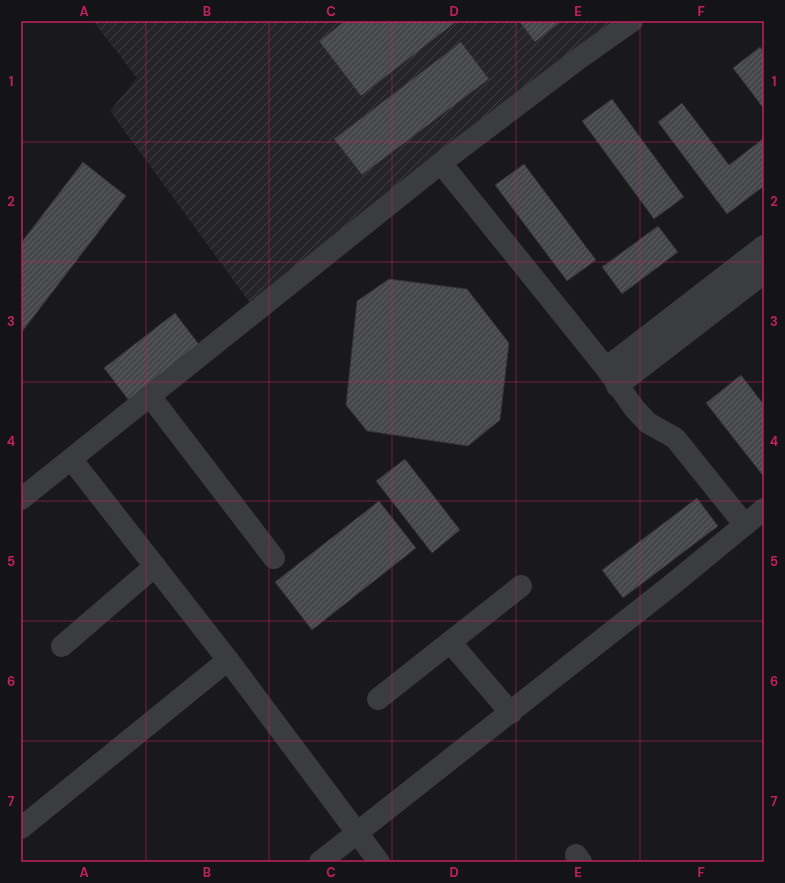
<svg xmlns="http://www.w3.org/2000/svg" width="785" height="883" font-family="'DM Sans',sans-serif">
<defs>
<pattern id="industrial-furrows" width="10" height="10" patternUnits="userSpaceOnUse"><rect width="10" height="10" fill="#252528"/><path d="M-1 1l2-2M0 10L10 0M9 11l2-2" fill="none" stroke="#424245"/></pattern>
<pattern id="building-hatch" width="6" height="6" patternUnits="userSpaceOnUse"><rect width="6" height="6" fill="#46474b"/><path d="M-1 1l2-2M0 6l6-6M5 7l2-2" fill="none" stroke="#5e5f63"/></pattern>
</defs>
<rect width="100%" height="100%" fill="#19191b"/>
<!-- industrial -->
<path fill="url(#industrial-furrows)" d="M93,21H612L250,303L110,111L137,78Z"/>
<!-- building -->
<g fill="url(#building-hatch)" stroke="#333337">
<path d="M345,21H457L361,96L319,41Z"/>
<path d="M519,21H562L535,42Z"/>
<path d="M461,42L489,79L362,175L334,139Z"/>
<path d="M760,47L764,53V109L733,68Z"/>
<path d="M612,99L684,197L654,219L582,121Z"/>
<path d="M682,103L729,165L764,138V186L727,214L658,122Z"/>
<path d="M83,162L126,196L21,333V243Z"/>
<path d="M524,164L596,260L567,281L495,185Z"/>
<path d="M658,226L678,252L622,294L602,267Z"/>
<path d="M389,279L467,289L509,343L500,420L468,446L367,431L346,405L357,301Z"/>
<path d="M175,313L201,347L130,402L104,368Z"/>
<path d="M741,375L764,405V477L706,403Z"/>
<path d="M405,459L460,530L432,553L376,481Z"/>
<path d="M697,498L718,526L623,598L602,570Z"/>
<path d="M379,501L416,548L312,630L275,582Z"/>
</g>
<g fill="none" stroke-linecap="round" stroke-linejoin="round">
<!-- minor -->
<g stroke="#3a3c40" stroke-width="22">
<path d="M441,163L606,368L634,408L648,423L675,438L745,525"/>
<path d="M606,368L764,246"/>
<path d="M617,386L764,273"/>
<path d="M150,396L274,558"/>
<path d="M72,460L228,660L379,862"/>
<path d="M21,499L441,163L581,57L632,21"/>
<path d="M450,642L511,713"/>
<path d="M62,646L155,566"/>
<path d="M378,699L521,586"/>
<path d="M21,828L228,660"/>
<path d="M576,855L581,862"/>
<path d="M320,862L674,583L764,509"/>
</g>
</g>
<!-- grid -->
<path fill="none" stroke="#c12060" stroke-width="1" stroke-opacity="0.55" d="M146,21V862M269,21V862M392,21V862M516,21V862M640,21V862M21,142H764M21,262H764M21,382H764M21,501H764M21,621H764M21,741H764"/>
<!-- border -->
<rect width="785" height="883" fill="none" stroke="#141416" stroke-width="44"/>
<rect x="22" y="22" width="741" height="839" fill="none" stroke="#c12060" stroke-width="1.5"/>
<g font-size="13" text-anchor="middle" font-weight="bold" fill="#c12060">
<text x="84" y="16">A</text>
<text x="207" y="16">B</text>
<text x="331" y="16">C</text>
<text x="454" y="16">D</text>
<text x="578" y="16">E</text>
<text x="701" y="16">F</text>
<text x="11" y="86">1</text>
<text x="774" y="86">1</text>
<text x="11" y="206">2</text>
<text x="774" y="206">2</text>
<text x="11" y="326">3</text>
<text x="774" y="326">3</text>
<text x="11" y="446">4</text>
<text x="774" y="446">4</text>
<text x="11" y="566">5</text>
<text x="774" y="566">5</text>
<text x="11" y="686">6</text>
<text x="774" y="686">6</text>
<text x="11" y="806">7</text>
<text x="774" y="806">7</text>
<text x="84" y="877">A</text>
<text x="207" y="877">B</text>
<text x="331" y="877">C</text>
<text x="454" y="877">D</text>
<text x="578" y="877">E</text>
<text x="701" y="877">F</text>
</g>
</svg>
